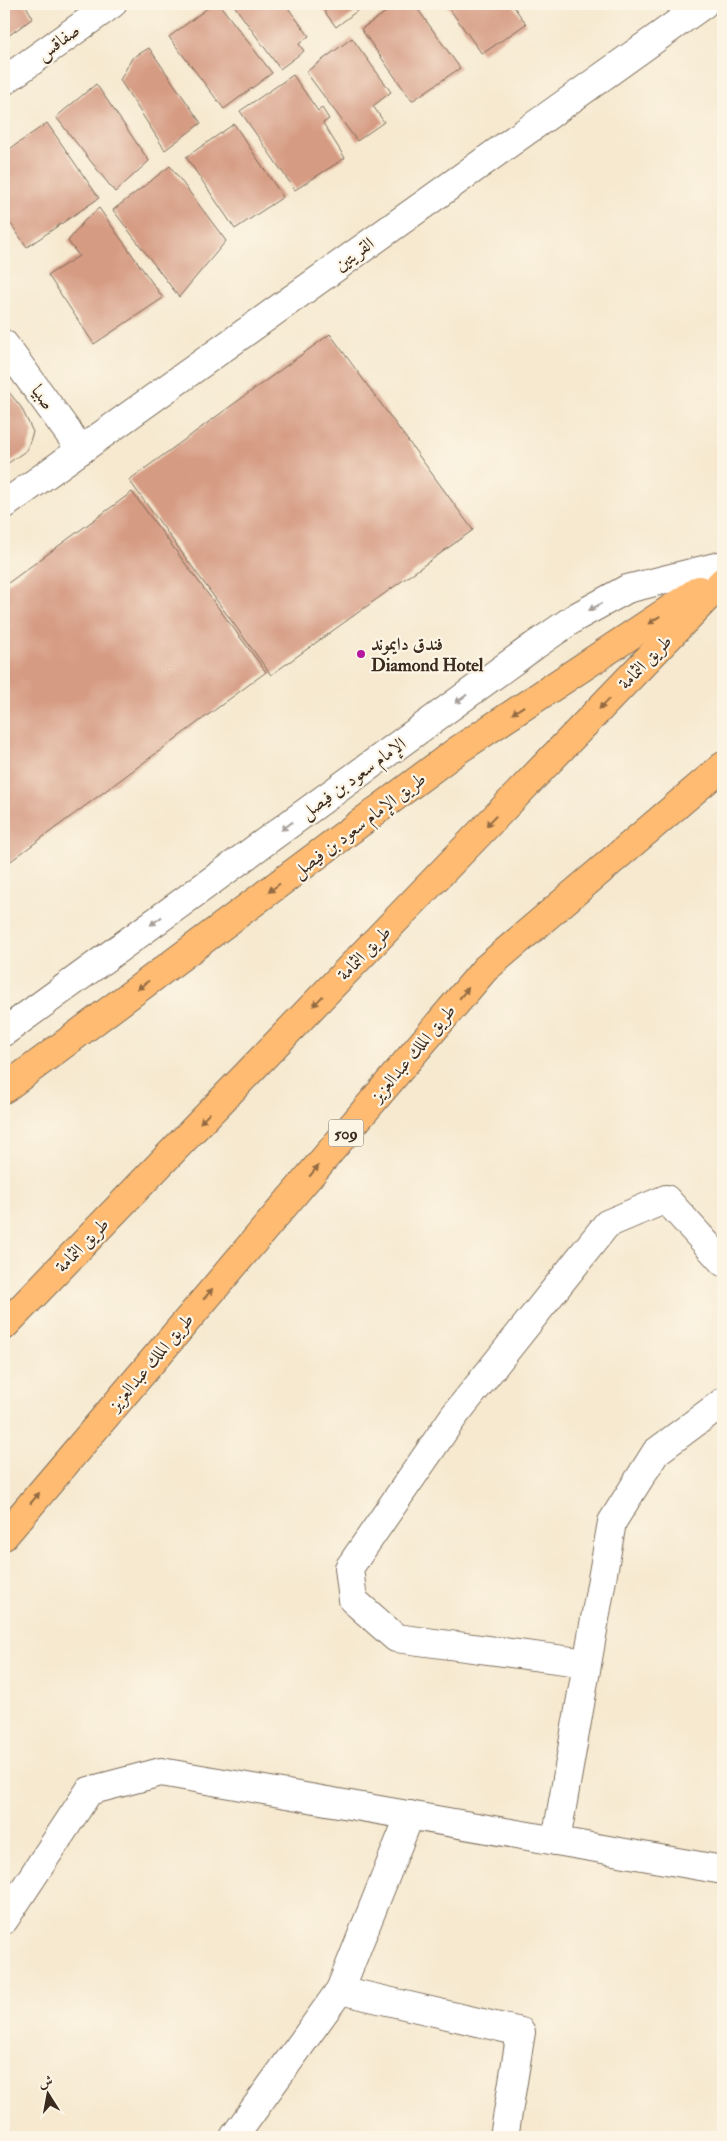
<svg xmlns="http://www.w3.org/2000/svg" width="727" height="2141" font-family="'IM FELL Double Pica',Amiri,serif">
<rect width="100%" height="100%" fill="#fcf5e5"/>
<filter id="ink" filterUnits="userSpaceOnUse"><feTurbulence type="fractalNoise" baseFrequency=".02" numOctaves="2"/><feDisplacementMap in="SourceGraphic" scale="10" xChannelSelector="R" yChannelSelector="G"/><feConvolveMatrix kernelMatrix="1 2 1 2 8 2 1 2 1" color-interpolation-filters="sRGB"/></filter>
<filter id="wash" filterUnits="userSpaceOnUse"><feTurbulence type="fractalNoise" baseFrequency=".0096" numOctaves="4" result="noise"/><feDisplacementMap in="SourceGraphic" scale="20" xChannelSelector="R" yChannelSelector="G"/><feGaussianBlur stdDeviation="1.12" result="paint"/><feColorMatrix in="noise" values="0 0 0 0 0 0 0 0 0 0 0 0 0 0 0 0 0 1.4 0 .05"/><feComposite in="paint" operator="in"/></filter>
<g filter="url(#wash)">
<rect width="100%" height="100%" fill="#f6e9d0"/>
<g id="blocks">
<!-- building -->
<g fill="#d69b83">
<path d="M4,4H25L33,18L4,39Z"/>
<path d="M213,4H219L272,73L224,109L169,37Z"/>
<path d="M233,4H285L309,36L299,44L304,51L280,69Z"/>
<path d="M319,4H366L336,27Z"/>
<path d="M398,4H414L460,68L412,101L361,29Z"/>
<path d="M446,4H512L526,24L482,54Z"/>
<path d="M352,38L391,92L373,106L384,122L357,141L306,72Z"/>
<path d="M149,48L201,123L165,150L120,80L132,58Z"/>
<path d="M293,75L318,111L322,108L329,119L323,123L345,158L295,190L240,111Z"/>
<path d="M96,84L149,161L115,192L56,117Z"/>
<path d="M47,123L99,198L27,247L4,214V153Z"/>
<path d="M234,124L283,197L235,229L186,157Z"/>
<path d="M170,166L226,241L179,297L113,210Z"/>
<path d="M99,208L163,298L94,344L48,275L79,256L68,241L85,220Z"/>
<path d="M330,334L473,530L271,675L129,480Z"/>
<path d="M4,386L21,407L33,432L27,450L4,466Z"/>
<path d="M132,492L266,672L4,866V586Z"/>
</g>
</g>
</g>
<g filter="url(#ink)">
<use href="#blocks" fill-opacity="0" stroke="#7c6d5c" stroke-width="1"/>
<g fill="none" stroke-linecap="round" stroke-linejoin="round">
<!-- minor casing -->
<g stroke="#7c6d5c" stroke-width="30">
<g id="minor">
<path d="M4,81L112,4"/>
<path d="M4,344L81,450"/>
<path d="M4,505L704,4"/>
<path d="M4,1032L534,646L576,617L627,589L723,565"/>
<path d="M587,1663L396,1638L353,1600L349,1568L454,1416L607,1224L666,1199L723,1262"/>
<path d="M556,1841L612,1522L656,1452L723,1402"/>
<path d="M4,1920L89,1791L161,1772L723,1870"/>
<path d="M340,1990L521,2032L504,2137"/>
<path d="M234,2137L340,1990L410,1815"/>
</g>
</g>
<!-- major casing -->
<g stroke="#7c6d5c" stroke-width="30">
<g id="major">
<path d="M4,1089L458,750L699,590"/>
<path d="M4,1326L723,581"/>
<path d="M4,1536L485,969L723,766"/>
</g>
</g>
<!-- minor -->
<use href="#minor" stroke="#fff" stroke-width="28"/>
<!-- major -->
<use href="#major" stroke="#febb71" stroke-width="28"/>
</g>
<!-- one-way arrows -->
<defs><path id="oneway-solid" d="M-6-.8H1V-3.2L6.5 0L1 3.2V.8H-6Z" transform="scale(1.25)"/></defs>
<g fill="#a79f9a">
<use href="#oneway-solid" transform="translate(595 607) rotate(151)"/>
<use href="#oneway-solid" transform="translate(461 699) rotate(144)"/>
<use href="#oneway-solid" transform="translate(287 826) rotate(144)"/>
<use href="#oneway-solid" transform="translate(156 921) rotate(144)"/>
</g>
<g fill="#936b43">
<use href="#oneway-solid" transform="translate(654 620) rotate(146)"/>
<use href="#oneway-solid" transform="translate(604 704) rotate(134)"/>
<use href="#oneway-solid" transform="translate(518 710) rotate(146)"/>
<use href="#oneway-solid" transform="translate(491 821) rotate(134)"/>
<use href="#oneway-solid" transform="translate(274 888) rotate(143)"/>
<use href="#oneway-solid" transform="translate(143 985) rotate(143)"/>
<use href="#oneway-solid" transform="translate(464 993) rotate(-50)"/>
<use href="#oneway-solid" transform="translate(318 1001) rotate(134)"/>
<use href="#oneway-solid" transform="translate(205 1118) rotate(134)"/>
<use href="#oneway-solid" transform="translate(314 1171) rotate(-50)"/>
<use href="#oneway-solid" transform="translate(208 1294) rotate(-50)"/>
<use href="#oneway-solid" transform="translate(35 1498) rotate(-50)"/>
</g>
</g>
<!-- markers -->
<circle fill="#b5179e" stroke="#fcf5e5" stroke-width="2" cx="361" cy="654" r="5"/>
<g text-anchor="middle" stroke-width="4.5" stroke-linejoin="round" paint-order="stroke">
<!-- shield labels -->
<rect fill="#fcf5e5" stroke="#75675a" stroke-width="1" x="328.5" y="1119.5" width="35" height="27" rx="4"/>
<g font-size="16" font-weight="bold" fill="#3b2a1e">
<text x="346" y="1139">509</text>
</g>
<!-- street labels -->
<g font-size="18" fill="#3b2a1e" stroke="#fcf5e5">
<text transform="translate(58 42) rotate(-36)" y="6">صفاقس</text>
<text transform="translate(354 254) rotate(-36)" y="6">القريتين</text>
<text transform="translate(43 397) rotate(54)" y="6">صبيا</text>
<text transform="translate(645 662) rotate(-46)" y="6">طريق الثمامة</text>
<text transform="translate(353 778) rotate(-36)" y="6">الإمام سعود بن فيصل</text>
<text transform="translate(359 825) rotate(-37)" y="6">طريق الإمام سعود بن فيصل</text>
<text transform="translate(364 953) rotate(-46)" y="6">طريق الثمامة</text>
<text transform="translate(413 1053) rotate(-50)" y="6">طريق الملك عبدالعزيز</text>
<text transform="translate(82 1245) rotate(-46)" y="6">طريق الثمامة</text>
<text transform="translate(151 1362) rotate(-50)" y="6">طريق الملك عبدالعزيز</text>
</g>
<!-- poi labels -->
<g font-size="18" font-weight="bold" fill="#3b2a1e" stroke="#fcf5e5" text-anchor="start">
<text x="371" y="650">فندق دايموند<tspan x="371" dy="21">Diamond Hotel</tspan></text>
</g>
</g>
<!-- margin -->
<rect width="727" height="2141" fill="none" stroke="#fcf5e5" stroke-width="20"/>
<!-- north arrow -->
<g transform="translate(48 2094) rotate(349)" stroke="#fcf5e5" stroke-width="4" paint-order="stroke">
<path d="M0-4L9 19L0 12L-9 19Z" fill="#3b2a1e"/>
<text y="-8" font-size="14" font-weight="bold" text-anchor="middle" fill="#3b2a1e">ش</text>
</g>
</svg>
